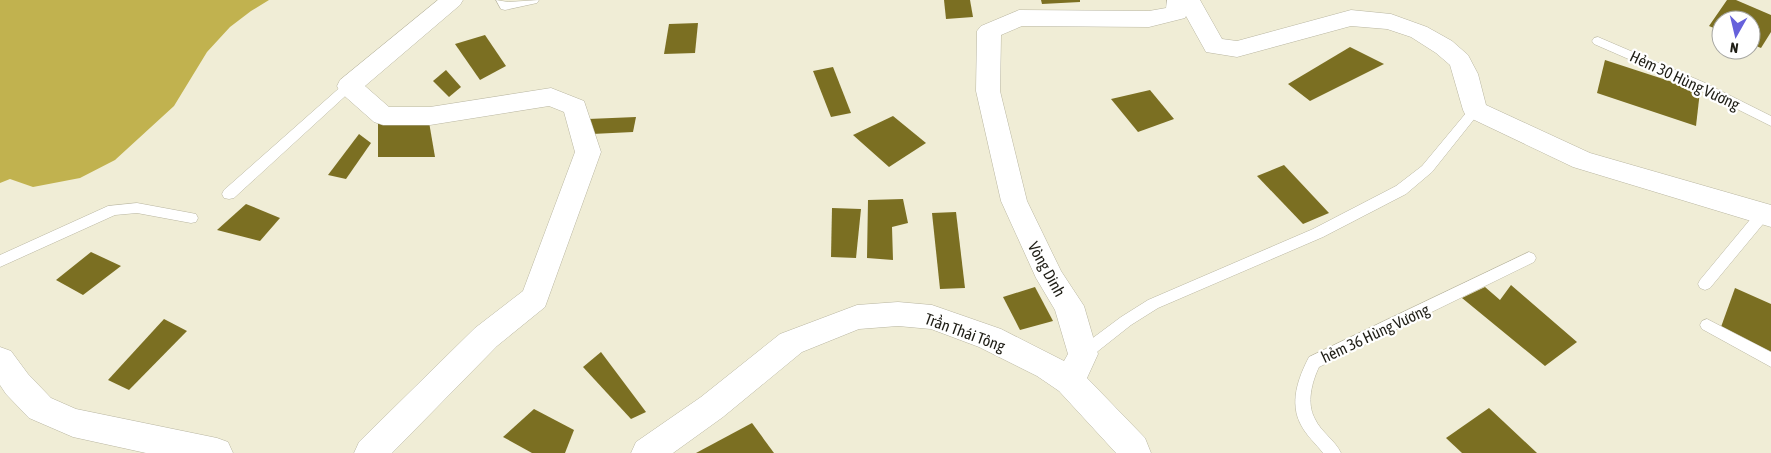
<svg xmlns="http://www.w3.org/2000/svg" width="1771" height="453" font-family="'Asap Condensed',sans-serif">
<rect width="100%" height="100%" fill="#f0edd6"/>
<!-- forest -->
<path fill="#c1b24f" d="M0,0H269L251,11L230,27L207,52L174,106L115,160L80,178L33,187L10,179L0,183Z"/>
<!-- building -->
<g fill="#7b6f22">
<path d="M944,0H970L973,17L946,19Z"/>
<path d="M1041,0H1080V2L1042,4Z"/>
<path d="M1727,0H1736L1771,15V32L1761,48L1751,44V20H1721V31L1709,26Z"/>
<path d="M698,23L695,53L664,54L669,24Z"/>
<path d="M485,35L506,66L480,80L455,44Z"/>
<path d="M1350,47L1384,64L1310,101L1288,84Z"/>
<path d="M1605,60L1700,91L1696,126L1597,93Z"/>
<path d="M833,67L851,113L831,117L813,71Z"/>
<path d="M446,70L461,87L449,97L433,81Z"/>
<path d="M1150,90L1174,119L1138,132L1111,99Z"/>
<path d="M893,116L926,143L889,167L853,135Z"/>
<path d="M636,117L633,132L592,134L588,119Z"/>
<path d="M429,122L435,157H378V123Z"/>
<path d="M359,134L371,143L346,179L328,175Z"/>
<path d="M1284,165L1329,213L1303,224L1257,176Z"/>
<path d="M903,199L908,223L892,227L893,260L867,258L868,200Z"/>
<path d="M246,204L280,218L260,241L217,230Z"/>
<path d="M832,208L861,209L856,258L831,257Z"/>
<path d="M956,212L965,288L940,289L932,213Z"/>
<path d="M91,252L121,266L83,295L56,280Z"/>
<path d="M1511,285L1577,342L1545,366L1462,298L1485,287L1500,300Z"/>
<path d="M1035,287L1053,321L1020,330L1003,297Z"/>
<path d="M1735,288L1771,304V354L1721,327Z"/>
<path d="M164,319L187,331L129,390L108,380Z"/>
<path d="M601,352L646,412L631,419L583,367Z"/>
<path d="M1489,408L1537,453H1462L1446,438Z"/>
<path d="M534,409L574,430L565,453H532L503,437Z"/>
<path d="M752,423L774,453H696Z"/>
</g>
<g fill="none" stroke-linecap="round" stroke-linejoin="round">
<!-- lane casing -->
<g stroke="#b9b6a1" stroke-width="1">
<g id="lane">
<path d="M496,0L508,2L539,0L537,3L505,10L501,9Z"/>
<path d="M1598,37L1703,82L1771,116V126L1695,88L1594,44L1592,41L1594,38Z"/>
<path d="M349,82L355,86L353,89L234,198L229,199L224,198L222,194L224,190L345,83Z"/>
<path d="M1475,106L1479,107L1481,110L1479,113L1432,172L1406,194L1323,237L1158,308L1131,325L1088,359L1083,361L1078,359L1075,354L1078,349L1121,317L1148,300L1313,229L1396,186L1422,166L1471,107Z"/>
<path d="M137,203L191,213L196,214L198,218L196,222L191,223L137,213L115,215L0,267V255L108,206Z"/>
<path d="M1763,209L1768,210L1770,214L1768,218L1710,288L1705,290L1700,288L1698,284L1700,280L1758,210Z"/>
<path d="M1529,252L1534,254L1536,258L1534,262L1319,367C1312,382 1306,403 1315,419C1321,432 1335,440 1341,453H1323C1316,444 1306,435 1301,425C1289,403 1298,378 1309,357Z"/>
<path d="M1707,319L1771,352V367L1702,329L1700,325L1702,321Z"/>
</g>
</g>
<!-- street casing -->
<g stroke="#b9b6a1" stroke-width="1">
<g id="street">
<path d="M438,0H463L460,5L365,86L389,107H430L551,88L584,101L601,152L545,307L497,346L392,453H354L359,442L475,328L523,291L575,152L564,112L549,106L430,125H383L374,122L340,92L337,86L340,80Z"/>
<path d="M1167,0H1200L1222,39L1237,41L1351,10L1391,14L1427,27L1452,41L1468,55L1478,74L1486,105L1590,153L1771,205V227L1573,167L1466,116L1463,110L1450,65L1436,53L1411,37L1387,29L1351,26L1237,57L1206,52L1186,16L1185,18L1149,27L1022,26L1001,35L1000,91L1027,201L1061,271L1084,306L1098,354L1087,378L1145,438L1151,453H1116L1059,391L1037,376L979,347L931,329L898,326L859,329L802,352L723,417L673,453H631L636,442L701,397L780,334L857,305L898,302L932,305L1001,329L1064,361L1068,354L1055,310L1036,278L1001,201L976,91L977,31L981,26L1019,10L1149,11L1166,8Z"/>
<path d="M0,347L11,351L28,374L51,398L76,409L217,438L228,442L233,453H146L73,437L29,418L6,394L0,385Z"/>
</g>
</g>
<!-- lane -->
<use href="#lane" fill="#fff" fill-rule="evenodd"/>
<!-- street -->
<use href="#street" fill="#fff" fill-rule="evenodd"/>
</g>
<g text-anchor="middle" stroke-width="4.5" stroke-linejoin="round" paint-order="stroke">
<!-- street labels -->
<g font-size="16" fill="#1e1d15" stroke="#fff">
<text transform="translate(1685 80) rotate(25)" y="6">Hẻm 30 Hùng Vương</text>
<text transform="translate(1047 269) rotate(61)" y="6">Vòng Dinh</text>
<text transform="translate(965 332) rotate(20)" y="6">Trần Thái Tông</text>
<text transform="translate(1375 333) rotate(-25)" y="6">hẻm 36 Hùng Vương</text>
</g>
</g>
<!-- north arrow -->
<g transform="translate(1736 35) rotate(188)"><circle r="24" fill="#ffffff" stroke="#a5a5a1"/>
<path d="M0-4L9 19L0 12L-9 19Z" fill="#6661db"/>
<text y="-8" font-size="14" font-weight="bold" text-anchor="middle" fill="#1e1d15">N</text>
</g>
</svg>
